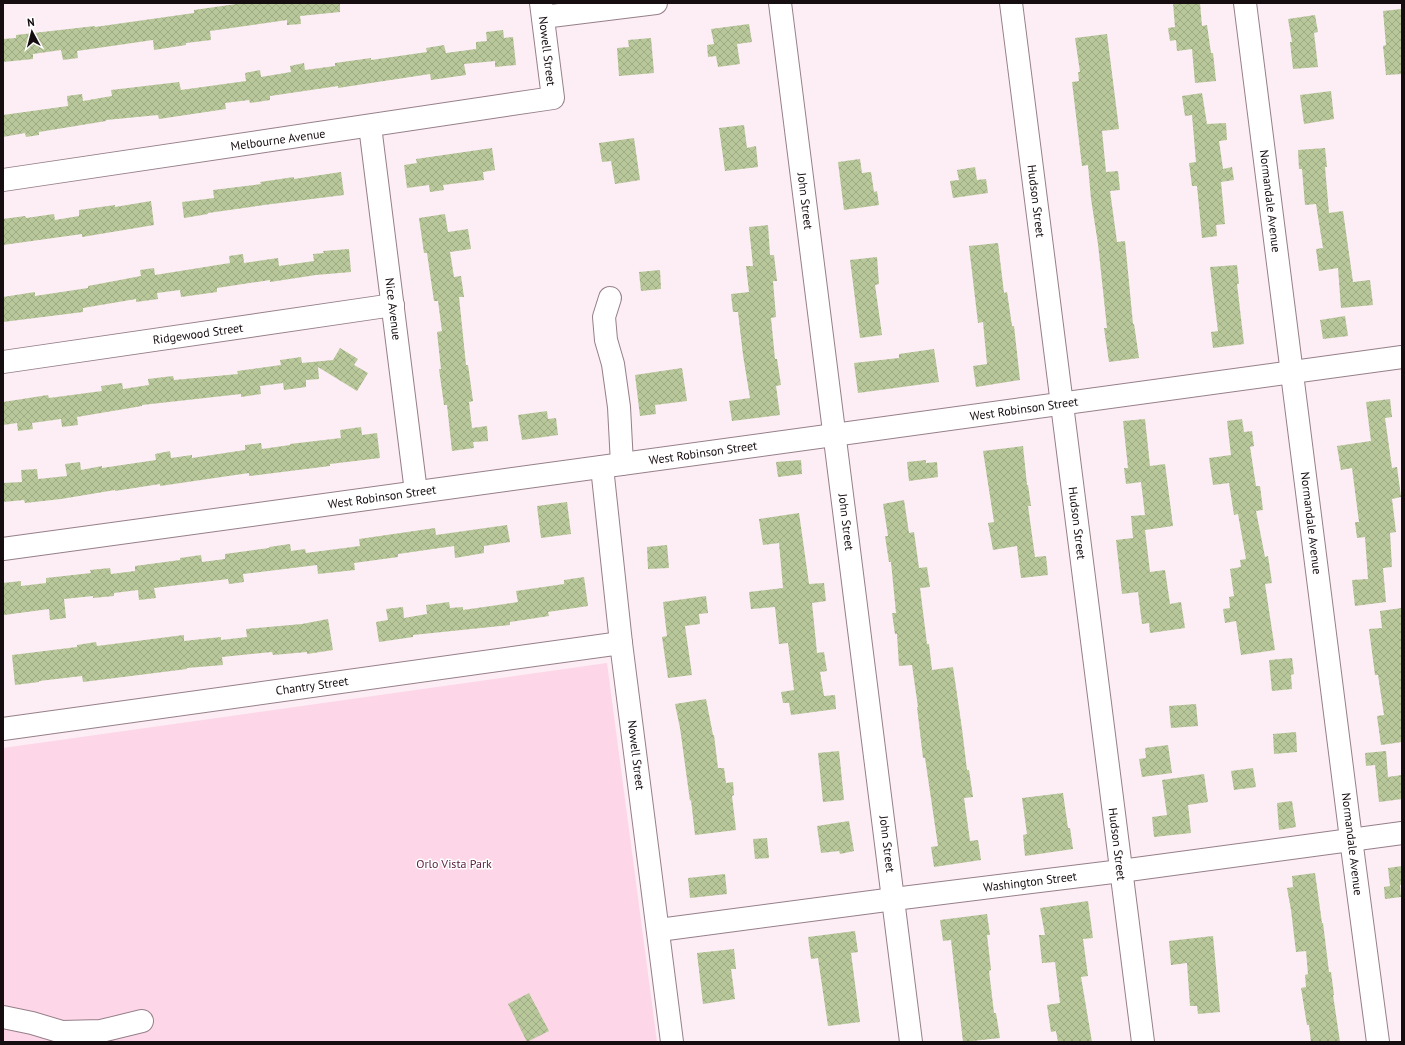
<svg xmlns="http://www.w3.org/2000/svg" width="1405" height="1045" font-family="'PT Sans',sans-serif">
<defs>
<pattern id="building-cross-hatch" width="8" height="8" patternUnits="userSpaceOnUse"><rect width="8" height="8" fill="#b9c89b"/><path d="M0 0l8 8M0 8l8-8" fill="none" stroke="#9eab84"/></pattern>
</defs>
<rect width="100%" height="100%" fill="#fdedf4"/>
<!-- park -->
<path fill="#fdd6e7" d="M607,663L657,1042H3V748Z"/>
<!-- building -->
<g fill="url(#building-cross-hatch)">
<path d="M243,3H340V12L300,16L301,24L287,25V20L210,31L211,40L186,43V45L154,50L153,40L77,51L78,58L63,60L61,50L33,54V59L3,62V39L16,38V35L95,26V27L194,13V10Z"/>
<path d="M1173,3H1200L1202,26L1207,25L1211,53H1213L1216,81L1195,83L1192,49L1177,51L1176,40L1170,41L1168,28L1175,27Z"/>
<path d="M1402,9V74L1386,75L1383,46L1386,45L1383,11Z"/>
<path d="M1315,15L1318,32L1314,33L1318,67L1293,69L1290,42H1292L1288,19Z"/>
<path d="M749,24L752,42L737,44L740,64L718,67L716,56L708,57L707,45L714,44L711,29Z"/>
<path d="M503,30L504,38L513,37L516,65L495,67V61L464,64L466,75L431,80L430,74L338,88V86L270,96V100L250,103L249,100L225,103L226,109L159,119L158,115L106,120V121L39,132V135L26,137L25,133L3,137V115L68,106L67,96L82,94L83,101L112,96L111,90L179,82L181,90L246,81L245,73L260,70L261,77L291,72L290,66L304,63L305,70L335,66V63L371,58V60L427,52L426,48L444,45L446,53L476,49V42L487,41L486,32Z"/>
<path d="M1107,34L1119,129L1102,131L1106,172L1118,171L1120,190L1110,191L1117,242L1125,241L1133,324H1134L1139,358L1109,362L1104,328H1107L1098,244L1091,199L1088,165L1082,166L1072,82L1079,81L1078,72H1080L1075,38Z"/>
<path d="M651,38L654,73L619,76L617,48L629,47L628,40Z"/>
<path d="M1331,91L1334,119L1304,124L1300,95Z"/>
<path d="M1202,93L1207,124L1226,123L1227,140L1219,141L1223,169L1232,167L1234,180L1221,182L1225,224L1216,225L1217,236L1202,238L1197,186H1192L1189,163L1196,162L1192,115L1185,116L1182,96Z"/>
<path d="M744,125L747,148L756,146L758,167L725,171L719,128Z"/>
<path d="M634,138L640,180L615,184L611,161L602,162L599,143Z"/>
<path d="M492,148L495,170L483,172L484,180L443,185L444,190L430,192L429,185L407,188L404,165L417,163L416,159Z"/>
<path d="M1325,148L1327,167H1325L1329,213L1343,211L1353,282L1370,280L1373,305L1341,308L1338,268L1319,271L1316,249L1323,248L1316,204L1305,205L1302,169H1299L1298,150Z"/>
<path d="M860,159L862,173L871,172L874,192L877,191L879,205L844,210L838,162Z"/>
<path d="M975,167L977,180L986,179L988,193L953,198L950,181L959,180L957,170Z"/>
<path d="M341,172L344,195L264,205L208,213V214L184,218L182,202L214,198L213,190L261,184L260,182L294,177V179Z"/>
<path d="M151,201L154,225L82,237V234L3,245V219L25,216L26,218L54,214L55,220L79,216V210L115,205V207Z"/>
<path d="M445,214L448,232L468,229L471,249L450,252L454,277L461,276L464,297H459L466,365H468L473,401L469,402L472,428L487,426L488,441L473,442L474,448L452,451L447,405H444L439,369H441L437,332L442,331L438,301H434L427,253H424L419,218Z"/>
<path d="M768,225L770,255H774L777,281H773L776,317L771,318L775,359H777L781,385L776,386L780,415L732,421L729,401L750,398L743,355L738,312H733L731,294L749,292L746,266H753L749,227Z"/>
<path d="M998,243L1004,293L1007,292L1012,326H1014L1020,380L976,387L973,366L987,364L983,322L978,323L969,246Z"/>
<path d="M349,249L351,272L316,275L270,282V280L217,288V292L181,297L180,290L157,293L158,299L136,302V299L83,308V312L3,322V297L35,292V296L88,288V286L141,276L140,270L154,268L155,275L230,263L229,256L243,254L244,263L278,258L279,266L314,261L313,254L324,253L323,251Z"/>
<path d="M877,257L879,284L875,285L882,335L860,338L850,260Z"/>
<path d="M1237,265L1239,284H1237L1244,344L1213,348L1211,332L1218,331L1210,267Z"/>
<path d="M660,270L661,289L641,291L639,272Z"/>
<path d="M1345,316L1348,336L1323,339L1320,320Z"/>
<path d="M340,348L358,359L354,365L368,373L357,391L318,367L319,379L306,380V387L284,390L283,383L260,386L261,394L241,397V394L142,405V406L77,417L78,425L62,427L61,419L32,423L33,429L18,431L17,423L3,425V402L48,395L49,398L102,391L101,386L122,383L123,389L149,385L148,379L173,376L174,380L238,374L237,371L281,365L280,360L301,357L302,363L333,360Z"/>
<path d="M934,349L939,382L858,393L854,363L899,358V354Z"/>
<path d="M682,368L687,401L655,405L656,414L640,416L635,375Z"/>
<path d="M1390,399L1392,417L1385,418L1392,468L1397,467L1401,497L1392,499L1396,532L1390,533L1392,567L1383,568L1386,602L1355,606L1352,580L1368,579L1365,537L1357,538L1355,522H1359L1352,468L1341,470L1337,446L1371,441L1366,402Z"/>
<path d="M547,411L548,419L556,418L558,435L522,440L518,415Z"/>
<path d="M1145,419L1150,466L1165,464L1173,526L1145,530L1150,572L1165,570L1170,604L1181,602L1185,628L1150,633L1149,623L1142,624L1138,592L1122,594L1116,540L1133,538L1131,516L1145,515L1141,482L1126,484L1124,468H1128L1123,421Z"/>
<path d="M1242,419L1244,432L1252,431L1254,446L1250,447L1256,486H1260L1263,510L1256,511L1265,557L1268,556L1272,583L1265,584L1275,650L1241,655L1236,621L1225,623L1223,609L1230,608L1229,597L1234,596L1230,569L1241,567L1240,560L1246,559L1238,514L1234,515L1229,483L1213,485L1209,458L1231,455L1227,421Z"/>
<path d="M361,427L362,435L377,433L380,458L330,464V466L249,476V473L160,486V484L115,491V490L61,499L25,503L24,500L3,502V483L22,482L21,470L37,469L38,479L67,476L65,464L80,462L81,470L102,466V468L156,460L155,454L170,451L171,458L192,455V458L245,450V445L261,443L262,449L290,445V444L341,438L340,430Z"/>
<path d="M1023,446L1027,485H1028L1031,506H1028L1035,557L1046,556L1048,575L1021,578L1017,546L993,550L988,523L994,522L983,451Z"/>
<path d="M801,460L802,474L778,477L776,462Z"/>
<path d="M926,460V463L937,462L938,477L909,481L907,462Z"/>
<path d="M904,500L909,533L914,532L919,568L927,567L930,587L920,588L927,644H929L932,670L953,667L962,729L967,770H969L973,797L964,798L970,841L978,840L981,860L934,867L931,847L938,846L925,758H923L917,707H918L912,665L899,666L897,634H895L892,613H896L891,562H889L885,536H888L883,504Z"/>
<path d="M567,502L571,534L541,538L537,506Z"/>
<path d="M799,513L809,584L824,583L826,601L812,603L817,653L824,652L827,671L820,672L824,696L835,695L836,709L791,715L789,703H783L781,692L794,690L788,643L779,644L775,607L751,609L749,592L783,588L779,543L763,545L759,519Z"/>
<path d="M507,525L510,542L484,546V553L455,558L454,546L398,554V557L354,563L355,570L318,574L317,565L243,574L244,582L229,584L228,579L154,588L156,598L139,600L138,590L114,593V596L93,598V596L64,599L66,618L50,620L49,609L4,615L3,583L21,581V586L46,583V578L91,573L90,570L110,568L111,574L135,571V566L180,560V558L201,555L202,562L225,559V554L269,548V547L290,544L291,551L305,549L306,553L360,546L359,539L435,528L436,535Z"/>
<path d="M667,545L669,568L648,569L647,547Z"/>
<path d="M584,577L588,606L548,612L549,616L510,622V625L413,635V637L379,642L376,622L388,620L386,609L403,607L404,618L427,614L426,605L449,602L450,608L463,607V610L518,602L516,591L564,584V580Z"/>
<path d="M706,596L708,613L699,614L700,624L685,626L692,675L668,678L662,637L667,636L663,602Z"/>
<path d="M1402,608V742L1381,745L1377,716L1384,715L1378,675H1375L1369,629L1382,628L1380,611Z"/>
<path d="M328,619L333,650L307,654V652L273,655L272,652L222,657L223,665L187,668V669L83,682L82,676L39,681V682L15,685L12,655L77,647V645L96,642L97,646L184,635V641L221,637V640L247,637L246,629L302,624Z"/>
<path d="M1292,658L1294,674L1291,675L1292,689L1272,691L1269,660Z"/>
<path d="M706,699L713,735H714L718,768H724L726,783L733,782L734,795L732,796L736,830L695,835L691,800L690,801L680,728L675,704Z"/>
<path d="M1196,704L1198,726L1171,728L1169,706Z"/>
<path d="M1296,732L1297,752L1274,754L1273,734Z"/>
<path d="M1168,745L1172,773L1142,777L1139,759L1146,758L1145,748Z"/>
<path d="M839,751L844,800L823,802L818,753Z"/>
<path d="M1386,751L1388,777L1402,775V799L1379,802L1375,765L1366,766L1365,753Z"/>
<path d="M1253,768L1256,787L1234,790L1231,771Z"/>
<path d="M1204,774L1208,802L1188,805L1191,833L1154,837L1152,817L1167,815L1162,780Z"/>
<path d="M1063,793L1068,828H1070L1073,849L1025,856L1023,835L1027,834L1022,798Z"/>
<path d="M1292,801L1296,827L1279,830L1277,803Z"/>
<path d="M849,821L854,851L840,854L839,851L821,853L817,826Z"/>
<path d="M767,838L769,858L755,859L753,839Z"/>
<path d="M1402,866V885H1400L1401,897L1385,899L1384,887L1390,886L1388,868Z"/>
<path d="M1315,873L1322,923H1323L1329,972H1331L1334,995H1333L1340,1042H1311L1309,1025H1307L1301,988L1306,987L1305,975L1308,974L1306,951L1296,952L1291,910L1287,888L1293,887L1292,876Z"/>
<path d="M725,874L727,894L690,898L688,878Z"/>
<path d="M1088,901L1093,938L1083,939L1088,976L1081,977L1092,1042H1058L1056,1031L1051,1032L1047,1005L1060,1003L1055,962L1042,963L1039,935H1045L1040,908Z"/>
<path d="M987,914L990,935H987L991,970L989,971L994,1013H996L1000,1038L963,1042L951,940L943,941L940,920Z"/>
<path d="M855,931L858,952L851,953L860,1022L828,1026L818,958L811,959L808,937Z"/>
<path d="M1213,936L1220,1012L1198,1014L1197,1006H1190L1187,963L1171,965L1169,941Z"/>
<path d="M734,949L736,969H731L735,999L703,1004L697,953Z"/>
<path d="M529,993L549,1031L527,1042L508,1004Z"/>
</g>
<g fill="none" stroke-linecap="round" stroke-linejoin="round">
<!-- minor casing -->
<g stroke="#967f89" stroke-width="24">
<g id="minor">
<path d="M780,3L911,1042"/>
<path d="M1011,3L1143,1042"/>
<path d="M1245,3L1351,839L1378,1042"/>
<path d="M543,17L656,3"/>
<path d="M370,126L416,492"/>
<path d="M3,180L553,98L541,3"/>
<path d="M610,298L604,317L606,340L613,364L619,407L622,464"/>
<path d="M3,362L393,305"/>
<path d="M602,467L621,643L672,1042"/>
<path d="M3,549L1402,357"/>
<path d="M3,729L621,643"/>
<path d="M659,930L894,899L1121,871L1402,833"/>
<path d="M3,1017L32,1023L62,1032L101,1031L142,1021"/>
</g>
</g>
<!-- minor -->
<use href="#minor" stroke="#fff" stroke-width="22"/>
</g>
<g text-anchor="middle" stroke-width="3" stroke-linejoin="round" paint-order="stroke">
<!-- street labels -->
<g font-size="12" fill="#160d11" stroke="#fff">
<text transform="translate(547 51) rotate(83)" y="4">Nowell Street</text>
<text transform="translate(278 140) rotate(-8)" y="4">Melbourne Avenue</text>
<text transform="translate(805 201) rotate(83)" y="4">John Street</text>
<text transform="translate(1036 201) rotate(83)" y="4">Hudson Street</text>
<text transform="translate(1270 201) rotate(83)" y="4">Normandale Avenue</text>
<text transform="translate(393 309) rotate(83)" y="4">Nice Avenue</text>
<text transform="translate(198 334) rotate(-8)" y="4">Ridgewood Street</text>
<text transform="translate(1024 409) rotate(-8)" y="4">West Robinson Street</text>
<text transform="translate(703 453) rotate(-8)" y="4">West Robinson Street</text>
<text transform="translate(382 497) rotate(-8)" y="4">West Robinson Street</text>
<text transform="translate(846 522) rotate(83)" y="4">John Street</text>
<text transform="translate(1077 523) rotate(83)" y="4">Hudson Street</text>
<text transform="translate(1311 523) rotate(83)" y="4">Normandale Avenue</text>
<text transform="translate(312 686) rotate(-8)" y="4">Chantry Street</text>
<text transform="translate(636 755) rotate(83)" y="4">Nowell Street</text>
<text transform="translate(887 844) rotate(83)" y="4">John Street</text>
<text transform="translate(1117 844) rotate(83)" y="4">Hudson Street</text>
<text transform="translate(1352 844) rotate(83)" y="4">Normandale Avenue</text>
<text transform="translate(1030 882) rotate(-7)" y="4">Washington Street</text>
</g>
<!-- park labels -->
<g font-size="12" fill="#591f3e" stroke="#fff">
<text x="454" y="868">Orlo Vista Park</text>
</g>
</g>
<!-- border -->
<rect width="1405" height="1045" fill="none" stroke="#160d11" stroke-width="8"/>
<!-- north arrow -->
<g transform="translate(32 32) rotate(353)" stroke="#ffffff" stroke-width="3" paint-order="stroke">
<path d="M0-3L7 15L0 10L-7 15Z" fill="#160d11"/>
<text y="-6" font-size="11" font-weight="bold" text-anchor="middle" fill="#160d11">N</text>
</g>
</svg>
